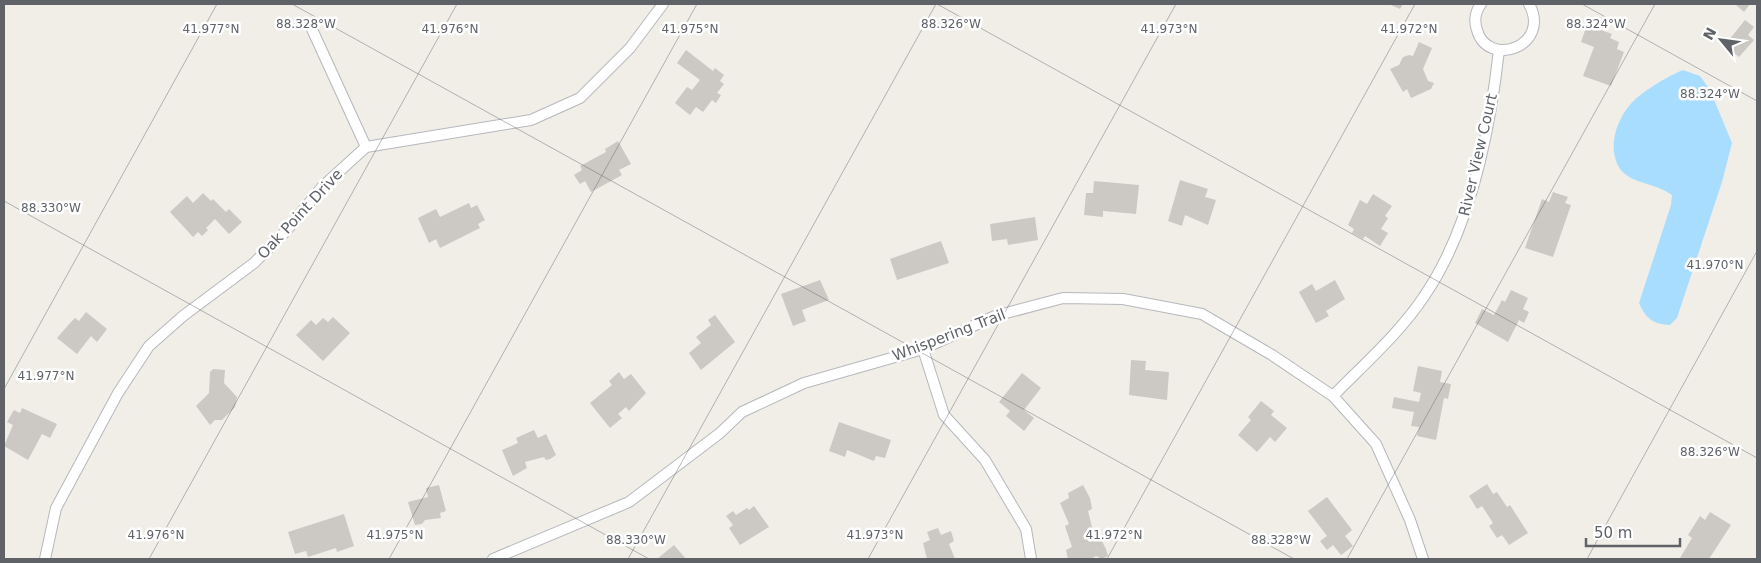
<svg xmlns="http://www.w3.org/2000/svg" width="1761" height="563" font-family="'DejaVu Sans',sans-serif">
<rect width="100%" height="100%" fill="#f1eee8"/>
<!-- water -->
<path fill="#a9ddff" d="M1683,70L1700,76L1710,90L1732,143L1722,182L1677,318L1670,325C1653,324 1646,319 1639,303L1671,205L1672,195C1656,183 1632,184 1621,170C1607,151 1615,123 1629,106C1639,93 1668,76 1683,70Z"/>
<!-- building -->
<g fill="#ccc9c5">
<path d="M1389,4H1403L1400,9Z"/>
<path d="M1735,4H1750L1744,12Z"/>
<path d="M1745,20L1754,27L1748,35L1754,40L1739,57L1725,45Z"/>
<path d="M1587,25L1612,34L1610,38L1619,42L1617,49L1624,52L1611,86L1583,76L1594,47L1581,42Z"/>
<path d="M1419,42L1432,48L1423,69L1428,81L1434,83L1431,89L1411,98L1407,89L1403,92L1390,69L1399,65L1403,57L1409,55L1413,56Z"/>
<path d="M686,50L713,71L715,68L724,75L720,81L724,84L717,93L721,95L716,103L712,100L703,112L696,107L690,115L675,103L687,87L692,90L700,80L677,63Z"/>
<path d="M618,141L631,164L619,170L622,175L591,192L585,181L580,184L574,175L582,170L580,166L606,152L605,149Z"/>
<path d="M1180,180L1208,189L1205,197L1216,200L1208,225L1185,215L1182,226L1168,221Z"/>
<path d="M1094,181L1139,185L1136,214L1103,211V217L1084,215L1086,193H1093Z"/>
<path d="M1553,192L1568,197L1565,203L1571,205L1553,257L1525,248L1542,199L1549,202Z"/>
<path d="M203,193L211,201L213,199L226,212L229,209L242,222L229,234L215,219L206,228L208,230L202,236L198,232L193,237L170,212L187,196L193,203Z"/>
<path d="M1373,194L1392,206L1385,216L1388,218L1381,229L1388,233L1380,246L1365,236L1363,239L1352,233L1354,229L1348,225L1360,200L1367,204Z"/>
<path d="M469,203L471,208L477,205L485,220L478,224L480,228L440,248L436,239L429,243L418,218L436,209L440,217Z"/>
<path d="M1035,217L1038,240L1008,245L1007,239L992,241L990,224Z"/>
<path d="M941,241L949,263L897,280L890,259Z"/>
<path d="M820,280L829,300L802,310L806,321L793,326L781,294Z"/>
<path d="M1335,280L1345,299L1326,311L1329,316L1316,323L1299,292L1312,284L1316,291Z"/>
<path d="M1511,290L1528,298L1523,309L1529,312L1524,323L1519,320L1508,342L1475,323L1482,309L1494,315L1502,300L1505,302Z"/>
<path d="M86,312L107,329L97,342L91,336L77,354L57,338L71,322L75,318L79,321Z"/>
<path d="M715,315L735,342L701,370L689,353L701,343L696,337L711,325L708,320Z"/>
<path d="M333,317L350,333L323,361L296,335L311,320L316,325L323,318L328,322Z"/>
<path d="M1131,360L1146,361L1145,370L1169,372L1167,400L1129,395Z"/>
<path d="M1418,366L1442,371L1440,382L1451,384L1448,399L1444,398L1436,440L1417,436L1419,427L1411,426L1414,412L1392,408L1394,397L1419,402L1421,393L1413,391Z"/>
<path d="M213,369L225,370L224,383L237,397L235,407L222,420H215L210,425L196,406L209,393L210,372Z"/>
<path d="M619,372L624,379L631,374L646,393L629,411L626,407L618,414L622,418L610,428L590,403L612,385L609,381Z"/>
<path d="M1022,373L1041,388L1024,410L1034,418L1024,431L1006,416L1010,411L999,402Z"/>
<path d="M1261,401L1274,411L1271,415L1287,428L1275,442L1270,437L1257,452L1238,435L1251,420L1248,417Z"/>
<path d="M22,408L57,424L50,438L42,434L28,460L4,446L13,425L7,422L14,410L20,413Z"/>
<path d="M839,422L891,440L885,458L876,456L874,461L847,450L845,457L829,451Z"/>
<path d="M534,430L538,438L546,434L556,455L550,459L546,460L544,457L525,462L527,468L513,476L502,450L518,443L516,438Z"/>
<path d="M1487,484L1493,494L1497,492L1507,507L1510,505L1528,533L1509,545L1502,535L1497,538L1489,526L1493,523L1482,506L1477,509L1469,496Z"/>
<path d="M439,485L446,511L440,513L441,518L425,520L422,524L415,525L408,502L428,497L426,488Z"/>
<path d="M1083,485L1090,498L1092,509L1088,511L1093,531L1096,530L1106,549L1108,556L1102,559L1096,556L1091,559H1068L1066,550L1072,547L1065,526L1069,524L1060,503L1069,498L1068,493Z"/>
<path d="M1327,497L1352,530L1345,536L1353,546L1341,555L1333,545L1327,550L1320,541L1327,536L1308,511Z"/>
<path d="M754,506L769,527L740,545L729,528L733,525L726,516L733,511L736,515L747,508L749,510Z"/>
<path d="M1710,512L1731,525L1709,559H1683L1680,558L1692,538L1688,535L1700,516L1705,520Z"/>
<path d="M344,514L354,546L337,552L336,548L308,557L306,551L295,554L288,532Z"/>
<path d="M938,528L941,535L951,531L954,541L949,544L955,559H927L923,543L930,540L927,532Z"/>
<path d="M674,545L686,559H657Z"/>
</g>
<g fill="none" stroke-linecap="round" stroke-linejoin="round">
<!-- street casing -->
<g stroke="#b5b8bc" stroke-width="12">
<g id="street">
<path d="M1481,4C1475,12 1474,21 1477,30C1488,69 1552,46 1529,4"/>
<path d="M311,27L366,147"/>
<path d="M923,349L944,415L985,460L1026,529L1031,559"/>
<path d="M1333,396C1364,364 1400,333 1425,295C1471,227 1490,131 1499,50"/>
<path d="M45,559L56,508L118,393L149,346L183,316L254,263L287,230L322,187L366,147L531,120L580,98L630,48L663,4"/>
<path d="M493,559L629,502L720,433L742,412L804,383L923,349L995,316L1063,298L1123,299L1202,314L1272,355L1333,396L1376,444L1410,520L1423,559"/>
</g>
</g>
<!-- street -->
<use href="#street" stroke="#fff" stroke-width="10"/>
</g>
<!-- ticks -->
<path fill="none" stroke="#5f6368" stroke-width="1" stroke-opacity="0.45" d="M292,4L1294,559M937,4L1757,458M1582,4L1757,101M4,201L649,559M4,389L217,4M149,559L457,4M389,559L697,4M628,559L936,4M868,559L1176,4M1107,559L1415,4M1347,559L1655,4M1587,559L1757,251"/>
<g text-anchor="middle" stroke-width="5" stroke-linejoin="round" paint-order="stroke">
<!-- street labels -->
<g font-size="15" fill="#5f6368" stroke="#fff">
<text transform="translate(1478 155) rotate(-77)" y="5">River View Court</text>
<text transform="translate(300 214) rotate(-47)" y="5">Oak Point Drive</text>
<text transform="translate(949 335) rotate(-21)" y="5">Whispering Trail</text>
</g>
</g>
<g font-size="12" text-anchor="middle" fill="#5f6368" stroke="#fff" stroke-width="5" stroke-linejoin="round" paint-order="stroke">
<text x="306" y="28">88.328°W</text>
<text x="951" y="28">88.326°W</text>
<text x="1596" y="28">88.324°W</text>
<text x="211" y="33">41.977°N</text>
<text x="450" y="33">41.976°N</text>
<text x="690" y="33">41.975°N</text>
<text x="1169" y="33">41.973°N</text>
<text x="1409" y="33">41.972°N</text>
<text x="1710" y="98">88.324°W</text>
<text x="51" y="212">88.330°W</text>
<text x="1715" y="269">41.970°N</text>
<text x="46" y="380">41.977°N</text>
<text x="1710" y="456">88.326°W</text>
<text x="156" y="539">41.976°N</text>
<text x="395" y="539">41.975°N</text>
<text x="875" y="539">41.973°N</text>
<text x="1114" y="539">41.972°N</text>
<text x="636" y="544">88.330°W</text>
<text x="1281" y="544">88.328°W</text>
</g>
<!-- border -->
<rect width="1761" height="563" fill="none" stroke="#5f6368" stroke-width="10"/>
<!-- north arrow -->
<g transform="translate(1721 40) rotate(299)" stroke="#ffffff" stroke-width="4" paint-order="stroke">
<path d="M0-4L9 19L0 12L-9 19Z" fill="#5f6368"/>
<text y="-8" font-size="14" font-weight="bold" text-anchor="middle" fill="#5f6368">N</text>
</g>
<!-- scale -->
<path d="M1586 538v8h94v-8" fill="none" stroke="#5f6368" stroke-width="2.5"/>
<text x="1594" y="538" font-size="15" fill="#5f6368" stroke="#ffffff" stroke-width="4" paint-order="stroke">50 m</text>
</svg>
